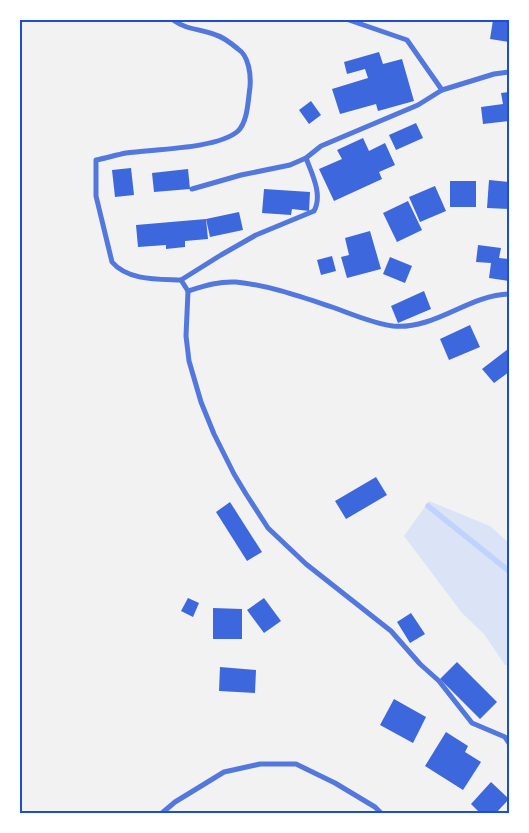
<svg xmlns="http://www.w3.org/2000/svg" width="529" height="833" font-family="'Sofia Sans Condensed',sans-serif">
<rect width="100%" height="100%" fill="#f2f2f2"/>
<!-- green -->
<path fill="#dbe4f7" d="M429,501L490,526L509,543V665H505L484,634L462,613L404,536Z"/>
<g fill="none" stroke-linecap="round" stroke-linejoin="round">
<!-- stream -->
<path stroke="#bfd3fe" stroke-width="5.5" d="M428,506L509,571"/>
</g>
<!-- building -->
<g fill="#3d67dc">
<path d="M493,20H509V42L490,39Z"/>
<path d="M379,52L383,64L402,59L414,101L378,111L376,104L340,114L332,89L368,78L365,69L347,74L344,62Z"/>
<path d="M509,92V121L483,124L481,107L503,104L501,93Z"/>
<path d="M311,101L321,115L309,124L299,110Z"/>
<path d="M416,123L423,138L396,150L389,135Z"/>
<path d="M363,138L369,151L385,143L395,165L379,172L382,179L334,201L319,169L342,159L337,150Z"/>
<path d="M131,168L134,195L115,197L112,170Z"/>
<path d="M188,169L190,189L154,192L152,173Z"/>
<path d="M489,180L509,182V209L487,208Z"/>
<rect x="450" y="181" width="26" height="26"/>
<path d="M435,186L446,211L420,222L409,197Z"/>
<path d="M264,189L310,192L309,211L292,209L291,215L262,213Z"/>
<path d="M408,201L422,230L397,242L383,213Z"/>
<path d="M239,212L243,230L210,237L206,219Z"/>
<path d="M206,219L208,239L185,241V247L166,249V245L138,247L136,225Z"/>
<path d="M370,231L381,269L347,278L341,257L349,255L345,238Z"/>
<path d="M478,245L501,248L499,258L509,259V281L489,278L491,263L476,262Z"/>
<path d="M332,256L336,271L321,275L317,260Z"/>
<path d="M390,257L412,266L405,283L383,274Z"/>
<path d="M424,291L431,309L398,323L391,306Z"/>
<path d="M470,325L480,347L449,360L440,339Z"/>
<path d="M508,349L509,372L494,383L482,369Z"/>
<path d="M376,477L387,495L346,519L335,501Z"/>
<path d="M230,502L262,552L247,561L216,512Z"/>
<path d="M188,598L199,603L193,617L181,611Z"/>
<path d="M264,598L281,621L264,633L247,610Z"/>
<path d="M213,608L242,609V639H213Z"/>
<path d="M411,613L425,634L410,643L397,622Z"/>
<path d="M457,662L497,702L480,719L440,679Z"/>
<path d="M220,667L256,670L255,693L219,691Z"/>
<path d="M394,699L426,717L413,743L380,725Z"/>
<path d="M446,732L468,746L465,752L481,762L463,790L425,766Z"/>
<path d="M491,782L509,799L496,813H480L471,804Z"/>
</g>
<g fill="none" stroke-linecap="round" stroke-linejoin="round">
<!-- minor -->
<g stroke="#5277de" stroke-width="5">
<path d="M173,20C189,31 199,28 216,35C223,37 232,44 238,49C249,56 251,75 250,87C248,100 248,121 238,131C218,149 153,149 126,153C116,155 106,158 96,160V196L112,262C128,281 159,279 181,280L188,291L186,336L189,361L201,402L214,434L234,474L246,494L268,528L306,564L391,631L420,664L439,681L472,723L505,737L509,743"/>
<path d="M349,20L407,40L442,90"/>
<path d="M192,189L241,175L290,165L306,158L321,146L418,105L442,90L494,74L509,72"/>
<path d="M181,280L221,255L256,235L314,211C323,195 312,174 306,158"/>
<path d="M188,291C204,286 219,281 236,282C268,285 302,297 332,307C352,314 371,323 393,326C435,330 468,295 509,294"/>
<path d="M162,813L175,802L224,772L260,764H296L335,783L375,807L381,813"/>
</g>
</g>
<!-- border -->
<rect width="529" height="833" fill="none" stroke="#ffffff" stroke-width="42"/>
<rect x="21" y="21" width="487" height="791" fill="none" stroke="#1d4ed8" stroke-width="2"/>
</svg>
